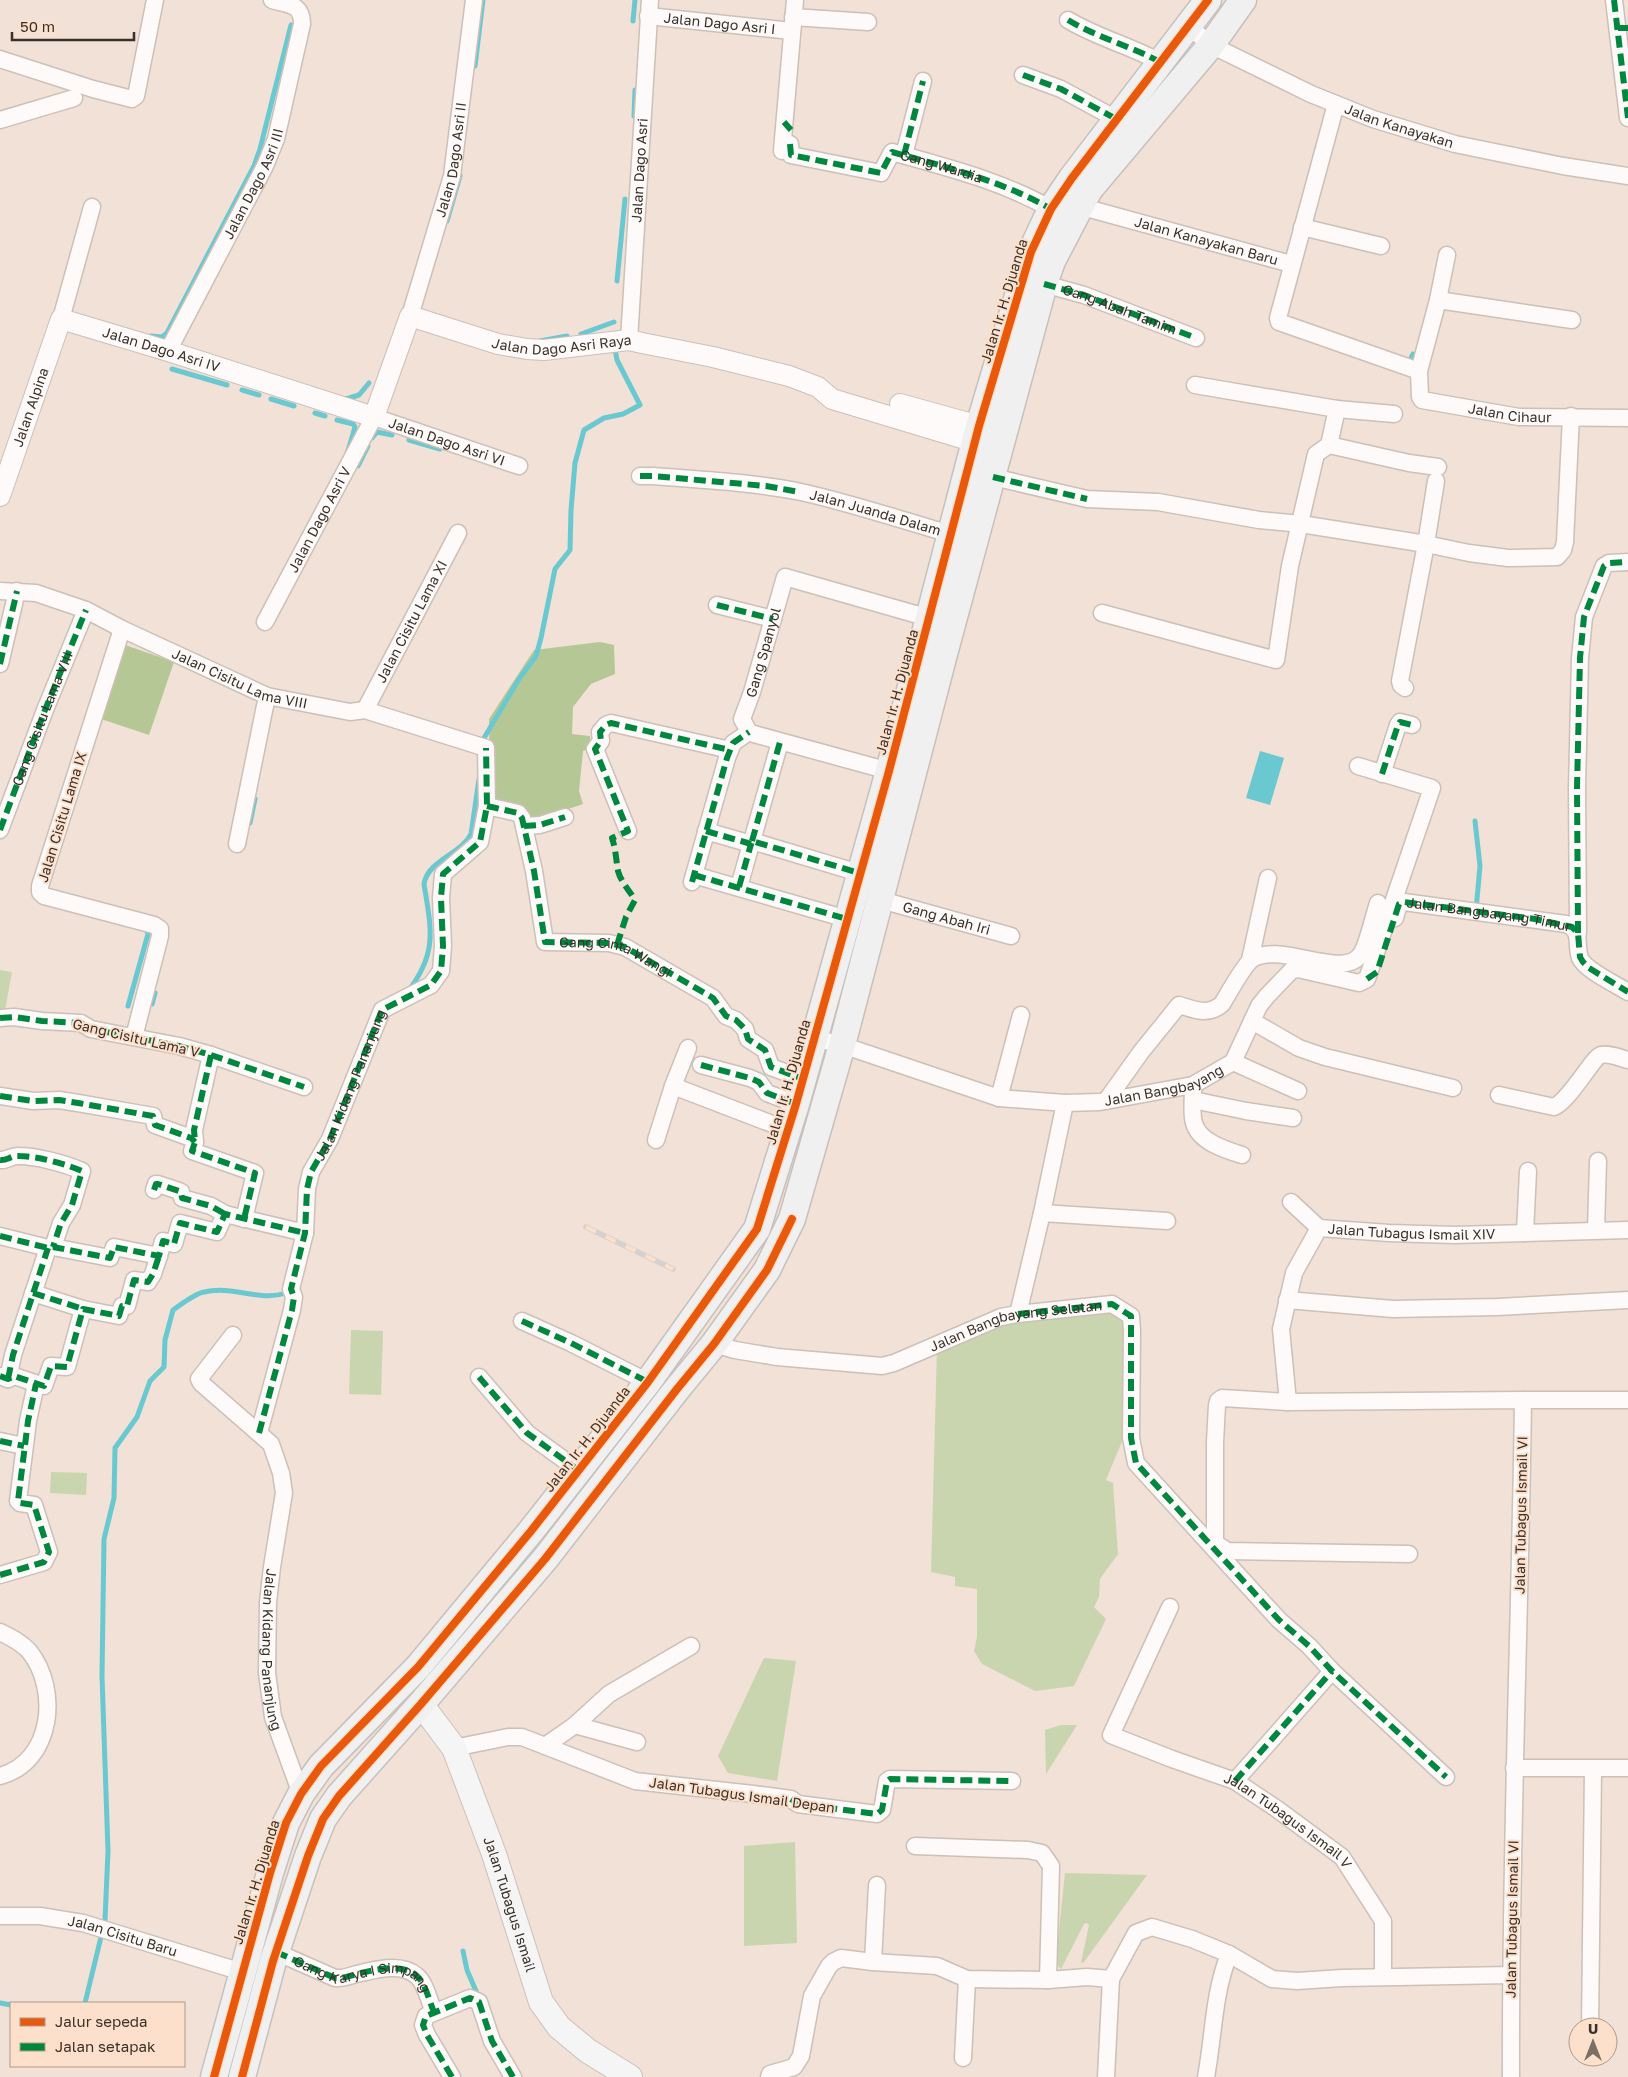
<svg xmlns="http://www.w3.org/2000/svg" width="1628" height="2077" font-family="'Golos Text',sans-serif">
<rect width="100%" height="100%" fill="#f1e1d6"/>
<!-- green -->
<g fill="#c9d5ae">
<path d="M0,970L12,972L4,1016L0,1015Z"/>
<path d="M1110,1308L1129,1320L1128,1427L1106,1480L1113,1483L1118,1554L1100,1579L1099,1597L1094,1607L1106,1619L1074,1686L1035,1691L982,1664L974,1651L977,1637V1589L955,1586V1577L931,1572L937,1348L988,1323Z"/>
<path d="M351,1330L383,1331L381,1395L349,1394Z"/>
<path d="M51,1472L87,1473L86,1495L50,1493Z"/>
<path d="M764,1658L796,1661L777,1781L728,1773L718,1756Z"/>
<path d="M1061,1725H1077L1046,1774L1045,1730Z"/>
<path d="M795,1842L797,1943L744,1946V1846Z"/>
<path d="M1065,1873L1147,1875L1084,1962L1081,1963L1089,1925L1087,1923L1084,1924L1061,1969L1057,1965L1056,1958Z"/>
</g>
<!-- forest -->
<g fill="#b6c796">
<path d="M600,642L614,645L615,674L591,684L573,707L572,734L590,736L591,748L583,751L579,791L583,804L528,823L490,804L489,719L534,650Z"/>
<path d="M125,645L174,662L149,735L101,719Z"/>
</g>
<!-- water -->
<path fill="#6ac8d1" d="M1260,751L1284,758L1270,805L1246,798Z"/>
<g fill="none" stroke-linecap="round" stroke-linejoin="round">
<!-- stream -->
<g stroke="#6ac8d1" stroke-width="5">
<path d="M633,21L635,0"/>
<path d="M475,66L483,0"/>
<path d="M634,116L635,90"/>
<path d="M447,221L460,176"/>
<path d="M617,281L625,199"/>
<path d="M581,334L614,322"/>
<path d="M151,336L162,337L167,333L254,166L260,149L291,25"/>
<path d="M540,341L567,336"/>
<path d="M1405,361L1410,360L1413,354"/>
<path d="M172,369L227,385"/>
<path d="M242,390L259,395"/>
<path d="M271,399L294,406"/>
<path d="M346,399L359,395L369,383"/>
<path d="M315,413L325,416"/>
<path d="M337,420L353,424L355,427L348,451"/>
<path d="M372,438L377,432L392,435"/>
<path d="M409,440L440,449"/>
<path d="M358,466L368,446"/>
<path d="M484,738L519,679L536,656L541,638L555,569L570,550L571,510L575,463L584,430L604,418L623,414L640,405L617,360L615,349"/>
<path d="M1475,821L1480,866L1476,910"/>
<path d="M250,823L255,799"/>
<path d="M409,990C438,952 431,928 424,884C428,860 461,854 471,834L479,779"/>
<path d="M152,1004L155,993"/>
<path d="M128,1006L148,934L146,929L143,928"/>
<path d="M105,1920L108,1851L102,1676L104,1539L114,1498L115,1448L137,1417L150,1381L164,1367L165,1340L173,1310C180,1305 196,1293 204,1292C232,1285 259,1302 286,1293L287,1290"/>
<path d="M463,1951L467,1970L479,1998"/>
<path d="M0,2003L11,2005"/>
<path d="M85,2003L101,1937"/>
</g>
<!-- minor casing -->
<g stroke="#ccc0b7" stroke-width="19">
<g id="minor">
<path d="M1614,0L1628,118"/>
<path id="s1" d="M648,16L792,31"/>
<path d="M793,17L868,22"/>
<path d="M1068,20C1098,38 1131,46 1162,63"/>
<path id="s2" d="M1188,26L1211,45L1311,94L1373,119L1455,144L1563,166L1628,176"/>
<path d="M0,59L93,89L132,99L136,96L155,0"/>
<path d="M1023,75L1061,89L1118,120"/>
<path d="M1336,104L1278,318L1279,322L1419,371"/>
<path d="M0,120L74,98"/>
<path d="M790,144L791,155L881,173L892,152C946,167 1002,181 1051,209"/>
<path d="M782,151L795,0"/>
<path d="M904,155L923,81"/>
<path id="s3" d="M1079,206L1291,264"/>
<path d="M1302,227L1381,246"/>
<path id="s4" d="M1447,255L1438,300L1419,371L1420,397L1422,400L1519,417L1628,418"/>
<path id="s5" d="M1044,284L1084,295L1196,338"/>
<path d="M1438,300L1572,320"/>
<path id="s6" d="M410,316L452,176L474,0"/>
<path d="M61,319L92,207"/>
<path id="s7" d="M629,340L650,0"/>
<path id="s8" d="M168,351L265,166L276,139L302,24C302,3 288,5 272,0"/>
<path d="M1337,409L1394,414"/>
<path d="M1329,445L1409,463L1438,467"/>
<path id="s9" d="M640,476H653C702,480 752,482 801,492C851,503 901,520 951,534"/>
<path d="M993,477L1087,499L1158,502L1259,520L1301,524L1426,544L1469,553L1508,558L1557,557L1563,550L1565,542L1571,416"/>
<path id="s10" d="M0,591L36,593L86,610L122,629L267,696L350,712L365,710L486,748L487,806L480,842L443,874L441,898L443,946L441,971L431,985L382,1010L330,1139L311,1172L307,1189L305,1233L291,1289L294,1297L292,1310L259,1433"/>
<path d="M717,605L773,619"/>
<path d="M1102,613L1276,660L1290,566L1316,454L1329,445L1337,409L1195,385"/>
<path id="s11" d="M265,622L374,417L519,466"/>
<path d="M122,629L40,886V892L44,896L154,925L160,929V936L134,1037"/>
<path d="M0,664L17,591"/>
<path d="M1405,688L1401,685L1400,681L1426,544L1436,481"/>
<path id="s12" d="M365,710L458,533"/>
<path id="s13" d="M889,771L754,734L749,732L742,719L752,692L785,577L929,618"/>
<path d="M1382,774L1398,725L1400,722L1412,725"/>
<path id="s14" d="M487,806L518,813L522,818L534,871L545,942L609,943L625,947L713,998L726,1016L736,1020L745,1029L748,1039L765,1050L771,1067L803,1079"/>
<path d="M524,826L540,825L565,817"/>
<path d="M0,830L45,710L86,610"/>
<path d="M628,831L595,749L601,741L600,732L606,725L611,723L730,750"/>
<path d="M706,831L751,844L752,841L859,873"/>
<path d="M752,841L780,742"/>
<path d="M237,844L267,696"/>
<path d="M694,875L847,919"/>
<path d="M692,882L727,758L733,743L749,732"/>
<path d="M739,887L751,844"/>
<path id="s15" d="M881,900L1011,936"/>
<path d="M1395,918L1399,904L1404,902L1566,924C1583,931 1575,944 1580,958C1585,970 1617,985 1628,992"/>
<path d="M1578,933L1577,788L1580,658L1584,617L1604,566L1609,563L1628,562"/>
<path d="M1250,960L1268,878"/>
<path d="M0,1018L14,1017L42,1021L81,1023L91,1029L179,1046L211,1055L194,1130L195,1142L192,1151L255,1173L244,1219"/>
<path d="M1252,1021L1299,1048L1325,1057L1453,1088"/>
<path id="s16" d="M814,1038L842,1045L999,1098L1065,1103L1100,1102L1193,1085L1233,1062L1259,1006L1267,996L1292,970L1298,969L1359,983L1367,979L1432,788L1358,766"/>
<path d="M211,1055L304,1087"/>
<path d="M1233,1062L1298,1091"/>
<path d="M701,1065L750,1078L759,1082L767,1093L796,1104"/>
<path d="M673,1086L788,1130"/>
<path d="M1193,1090C1193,1100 1191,1113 1194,1123C1199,1142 1226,1150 1242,1155"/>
<path d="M1499,1095L1554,1107C1570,1100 1593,1057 1601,1055C1609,1053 1620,1058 1628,1060"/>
<path d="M0,1096L33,1101L59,1100L78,1103L153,1116L155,1125L191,1138L195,1142"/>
<path d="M999,1098L1021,1015"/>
<path d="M1193,1100L1246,1111L1293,1118"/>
<path d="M1106,1101L1141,1052L1179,1005C1195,1010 1208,1016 1222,1004C1228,994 1244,965 1252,959C1280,941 1344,981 1361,954C1367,946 1374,915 1378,903"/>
<path d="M656,1140L673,1086L688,1048"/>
<path d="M0,1160C7,1161 12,1155 19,1156C37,1156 66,1164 82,1171L72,1205L61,1223L53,1247"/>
<path d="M154,1190L156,1184H158L179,1191L181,1192L182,1198L211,1206L225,1214"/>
<path d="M1291,1202L1319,1228"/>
<path d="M1042,1213L1167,1221"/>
<path d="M1596,1230L1598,1161"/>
<path d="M1525,1233L1528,1171"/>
<path d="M0,1236L48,1248L53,1247L110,1258L114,1247L159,1256L163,1241L174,1244L180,1223L217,1232L225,1214L305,1233"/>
<path d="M33,1293L83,1309"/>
<path d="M1287,1300L1393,1309L1497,1307L1628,1300"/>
<path d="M1018,1314L1042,1213L1065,1103"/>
<path d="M522,1321L571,1343L648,1382"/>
<path id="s17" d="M233,1335L199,1379L201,1383L271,1444L281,1473L284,1493L272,1567L268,1602L267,1673L273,1717L301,1794"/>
<path id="s18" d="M714,1344L735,1350L777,1357L882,1366L894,1363L1001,1317L1018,1314L1112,1304L1131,1316L1132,1331L1131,1438L1136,1463L1279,1620L1309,1646L1332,1671L1446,1777"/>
<path d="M0,1376L8,1379L14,1376L44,1386L51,1366L67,1367L83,1309L119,1316L122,1306H127L134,1280L148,1282L153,1274L159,1256"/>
<path d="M479,1377L527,1433L578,1470"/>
<path d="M8,1379L13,1355L48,1248"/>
<path d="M1523,1400H1628"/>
<path id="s19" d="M1288,1402L1281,1329L1294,1273L1319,1228L1389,1233L1455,1235L1628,1230"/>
<path d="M0,1441L24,1446"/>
<path d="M1215,1543L1227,1551L1409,1554"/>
<path d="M1211,1545L1215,1543V1442L1217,1405L1218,1401L1222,1398L1288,1402L1523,1400C1520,1626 1510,1851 1511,2077"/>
<path d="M0,1575L44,1562L49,1552L34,1505L20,1503L18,1501L28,1421L36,1384"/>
<path id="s20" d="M1170,1607L1111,1735L1172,1759L1235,1781L1277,1809L1342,1857L1383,1921V1977"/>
<path d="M0,1632C10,1637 21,1642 29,1651C60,1689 53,1762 0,1776"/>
<path d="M575,1725L637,1742"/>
<path d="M545,1746L575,1725L609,1694L691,1646"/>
<path d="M454,1748L508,1737H522L635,1781L753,1794L791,1799L798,1804L877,1814L882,1810L887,1781L890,1779L1012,1781"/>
<path d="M1514,1768H1628"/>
<path d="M1235,1781L1332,1671"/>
<path d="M915,1846L1028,1850L1042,1853L1051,1866L1048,1980"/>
<path id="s21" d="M0,1916H40L83,1923L242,1972"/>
<path d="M276,1952L335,1978C345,1979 351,1975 361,1973C379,1969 402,1963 417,1976C426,1984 429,2001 434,2012"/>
<path d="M873,1962L877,1885"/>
<path d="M1590,2027L1593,1769"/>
<path d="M963,2058L967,1979"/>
<path d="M452,2077L427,2035L423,2025L426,2016L470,1998L479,2002L492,2041L513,2077"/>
<path d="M769,2077L770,2074L794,2067L801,2056L812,1996L829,1966L833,1962L841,1958L873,1962L937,1966L967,1979L1048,1980L1087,1977L1111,1979"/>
<path d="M1106,2077L1111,1979L1136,1933L1152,1927L1192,1939L1229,1954L1272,1979L1297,1981L1342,1978L1511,1975"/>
<path d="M1206,2077C1214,2034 1213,1996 1229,1954"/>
</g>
</g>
<!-- tertiary casing -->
<g stroke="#ccc0b7" stroke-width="22">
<g id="tertiary">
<path d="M900,404L979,426"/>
<path id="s22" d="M0,496L61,319L168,351L374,417L410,316L498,344L527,349L544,350L629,340L642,343L713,357L789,376L818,387L832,399L975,442"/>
</g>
</g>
<!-- secondary casing -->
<g stroke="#ccc0b7" stroke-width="26">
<g id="secondary">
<path id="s23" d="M421,1704L454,1748L494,1854L541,2002L559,2027L588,2051L630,2077"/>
</g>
</g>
<!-- primary casing -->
<g stroke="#c8c0ba" stroke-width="29">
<g id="primary">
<path d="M214,2077L270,1873L286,1823L301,1794L321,1766L418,1667L531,1531L648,1382L757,1229L796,1104L889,771L979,426L1031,252L1051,209L1072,178L1208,0"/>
<path d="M242,2077L273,1961L308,1856L323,1819L339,1796L421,1704L545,1559L677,1389L714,1344L767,1270L792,1219L842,1045L944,654L1044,284L1052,261L1089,190L1211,45L1243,0"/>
</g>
</g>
<!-- minor -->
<use href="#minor" stroke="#fdfaf9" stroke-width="16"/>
<!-- tertiary -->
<use href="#tertiary" stroke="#fdfaf9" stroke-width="20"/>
<!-- secondary -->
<use href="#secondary" stroke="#f6f5f5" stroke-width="24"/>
<!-- primary -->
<use href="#primary" stroke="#f0f0f1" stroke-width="26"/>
<!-- rail casing -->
<g stroke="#d6d1ce" stroke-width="5.5">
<path id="rail" d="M586,1227L673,1269"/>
</g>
<!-- rail -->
<use href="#rail" stroke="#fce0cb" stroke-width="4" stroke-dasharray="11" stroke-linecap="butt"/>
<!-- quiet -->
<g stroke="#00873e" stroke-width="6" stroke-dasharray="12 6" stroke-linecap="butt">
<path d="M1614,0L1628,118"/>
<path d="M1068,20C1098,38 1131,46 1162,63"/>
<path d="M1618,28H1628"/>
<path d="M1023,75L1061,89L1118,120"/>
<path d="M784,122L791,130"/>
<path id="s24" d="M790,144L791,155L881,173L892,152C946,167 1002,181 1051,209"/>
<path d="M904,155L923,81"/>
<path d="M1044,284L1084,295L1196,338"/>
<path d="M640,476H653L766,486L799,492"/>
<path d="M993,477L1087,499"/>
<path d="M717,605L773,619"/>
<path d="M0,664L17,591"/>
<path d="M1382,774L1398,725L1400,722L1412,725"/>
<path d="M487,806L518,813L522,818L534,871L545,942L609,943L625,947L713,998L726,1016L736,1020L745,1029L748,1039L765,1050L771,1067L803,1079"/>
<path d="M524,826L540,825L565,817"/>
<path id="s25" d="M0,830L45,710L86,610"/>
<path d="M706,831L751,844L752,841L859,873"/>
<path d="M752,841L780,742"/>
<path d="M694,875L847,919"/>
<path d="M692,882L727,758L733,743L749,732"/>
<path d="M739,887L751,844"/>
<path d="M1578,933L1577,788L1580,658L1584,617L1604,566L1609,563L1628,562"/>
<path d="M617,945L626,917L635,900C629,890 621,882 618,871C616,860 616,850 612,838L628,831L595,749L601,741L600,732L606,725L611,723L730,750"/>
<path id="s26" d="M1367,979L1377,972L1399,904L1404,902L1535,919L1572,927L1578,933L1580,957L1583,962L1589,968L1628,992"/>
<path d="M0,1018L14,1017L42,1021L81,1023L91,1029L179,1046L211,1055L194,1130L195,1142L192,1151L255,1173L244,1219"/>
<path d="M211,1055L304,1087"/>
<path d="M701,1065L750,1078L759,1082L767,1093L796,1104"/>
<path d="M0,1096L33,1101L59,1100L78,1103L153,1116L155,1125L191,1138L195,1142"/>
<path d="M0,1160C7,1161 12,1155 19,1156C37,1156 66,1164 82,1171L72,1205L61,1223L53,1247"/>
<path d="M154,1190L156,1184H158L179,1191L181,1192L182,1198L211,1206L225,1214"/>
<path d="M0,1236L48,1248L53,1247L110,1258L114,1247L159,1256L163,1241L174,1244L180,1223L217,1232L225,1214L305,1233"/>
<path d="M33,1293L83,1309"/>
<path d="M1018,1314L1112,1304L1131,1316V1438L1136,1463L1279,1620L1309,1646L1332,1671L1446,1777"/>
<path d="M522,1321L571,1343L648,1382"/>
<path d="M0,1376L8,1379L14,1376L44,1386L51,1366L67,1367L83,1309L119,1316L122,1306H127L134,1280L148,1282L153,1274L159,1256"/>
<path d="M479,1377L527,1433L578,1470"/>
<path d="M8,1379L13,1355L48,1248"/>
<path id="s27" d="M259,1433L292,1310L294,1297L291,1289L305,1233L307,1189L311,1172L330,1139L382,1010L431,985L441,971L443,946L441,898L443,874L480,842L487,806L486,748"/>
<path d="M0,1441L24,1446"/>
<path d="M0,1575L44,1562L49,1552L34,1505L20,1503L18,1501L28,1421L36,1384"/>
<path d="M1235,1781L1332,1671"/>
<path d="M791,1799L798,1804L877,1814L882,1810L887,1781L890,1779L1012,1781"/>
<path id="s28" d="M276,1952L335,1978C345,1979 351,1975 361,1973C379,1969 402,1963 417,1976C426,1984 429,2001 434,2012"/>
<path d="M452,2077L427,2035L423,2025L426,2016L470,1998L479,2002L492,2041L513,2077"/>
</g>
<!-- cycleway casing -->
<g stroke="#fce0cb" stroke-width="11">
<g id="cycleway">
<path d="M214,2077L270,1873L286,1823L301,1794L321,1766L418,1667L531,1531L648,1382L757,1229L796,1104L889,771L979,426L1031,252L1051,209L1072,178L1208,0"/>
<path d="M242,2077L273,1961L308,1856L323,1819L339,1796L421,1704L545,1559L677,1389L714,1344L767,1270L792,1219"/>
</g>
</g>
<!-- cycleway -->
<use href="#cycleway" stroke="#e8590c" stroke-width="8"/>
</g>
<g text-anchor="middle" stroke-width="4" stroke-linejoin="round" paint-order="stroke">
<!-- street labels -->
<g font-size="14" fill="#3b3128" stroke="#fce0cb">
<text dy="5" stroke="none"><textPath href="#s1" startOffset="72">Jalan Dago Asri I</textPath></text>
<text dy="5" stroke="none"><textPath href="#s2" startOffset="235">Jalan Kanayakan</textPath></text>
<text dy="5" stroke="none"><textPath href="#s6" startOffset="162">Jalan Dago Asri II</textPath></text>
<text dy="5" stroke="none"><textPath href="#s24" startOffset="178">Gang Wardia</textPath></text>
<text dy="5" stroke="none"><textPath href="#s7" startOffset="170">Jalan Dago Asri</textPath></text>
<text dy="5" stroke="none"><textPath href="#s8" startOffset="188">Jalan Dago Asri III</textPath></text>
<text dy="5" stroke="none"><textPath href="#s3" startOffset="132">Jalan Kanayakan Baru</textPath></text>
<text transform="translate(1004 301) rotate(-73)" y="5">Jalan Ir. H. Djuanda</text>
<text dy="5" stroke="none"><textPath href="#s5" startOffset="80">Gang Abah Tamim</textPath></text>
<text dy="5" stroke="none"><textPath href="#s22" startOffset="779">Jalan Dago Asri Raya</textPath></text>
<text dy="5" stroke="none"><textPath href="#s22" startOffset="292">Jalan Dago Asri IV</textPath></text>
<text dy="5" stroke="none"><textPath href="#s22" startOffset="94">Jalan Alpina</textPath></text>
<text dy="5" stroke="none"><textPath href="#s4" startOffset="238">Jalan Cihaur</textPath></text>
<text dy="5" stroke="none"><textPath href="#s11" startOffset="309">Jalan Dago Asri VI</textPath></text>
<text dy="5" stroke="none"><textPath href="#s9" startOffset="239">Jalan Juanda Dalam</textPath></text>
<text dy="5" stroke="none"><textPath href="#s11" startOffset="116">Jalan Dago Asri V</textPath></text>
<text dy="5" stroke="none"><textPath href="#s12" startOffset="100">Jalan Cisitu Lama XI</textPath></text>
<text dy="5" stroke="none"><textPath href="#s13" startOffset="230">Gang Spanyol</textPath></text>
<text dy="5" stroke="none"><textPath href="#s10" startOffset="258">Jalan Cisitu Lama VIII</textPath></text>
<text transform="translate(897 692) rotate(-75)" y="5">Jalan Ir. H. Djuanda</text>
<text dy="5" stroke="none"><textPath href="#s25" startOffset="119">Gang Cisitu Lama VIII</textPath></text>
<text transform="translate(62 817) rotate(-73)" y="5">Jalan Cisitu Lama IX</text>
<text dy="5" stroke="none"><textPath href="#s26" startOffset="175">Jalan Bangbayang Timur</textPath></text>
<text dy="5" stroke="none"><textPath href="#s15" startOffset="68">Gang Abah Iri</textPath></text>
<text dy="5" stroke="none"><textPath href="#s14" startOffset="238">Gang Cinta Wangi</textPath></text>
<text transform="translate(136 1038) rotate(13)" y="5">Gang Cisitu Lama V</text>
<text transform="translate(788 1082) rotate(-74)" y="5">Jalan Ir. H. Djuanda</text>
<text dy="5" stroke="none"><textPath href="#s16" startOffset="362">Jalan Bangbayang</textPath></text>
<text dy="5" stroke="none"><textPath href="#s27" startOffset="364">Jalan Kidang Pananjung</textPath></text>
<text dy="5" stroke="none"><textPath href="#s19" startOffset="275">Jalan Tubagus Ismail XIV</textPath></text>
<text dy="5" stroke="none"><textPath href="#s18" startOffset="311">Jalan Bangbayang Selatan</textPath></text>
<text transform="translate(587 1439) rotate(-52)" y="5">Jalan Ir. H. Djuanda</text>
<text transform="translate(1521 1515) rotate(-89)" y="5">Jalan Tubagus Ismail VI</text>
<text dy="5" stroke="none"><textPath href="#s17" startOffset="362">Jalan Kidang Pananjung</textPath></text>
<text transform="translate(742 1795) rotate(8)" y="5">Jalan Tubagus Ismail Depan</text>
<text dy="5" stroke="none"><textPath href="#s20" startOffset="339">Jalan Tubagus Ismail V</textPath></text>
<text transform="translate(256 1882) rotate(-73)" y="5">Jalan Ir. H. Djuanda</text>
<text dy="5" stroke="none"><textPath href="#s23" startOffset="221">Jalan Tubagus Ismail</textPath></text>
<text transform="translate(1512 1919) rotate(-89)" y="5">Jalan Tubagus Ismail VI</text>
<text dy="5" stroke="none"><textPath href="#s21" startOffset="125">Jalan Cisitu Baru</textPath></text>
<text dy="5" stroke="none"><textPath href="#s28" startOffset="94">Gang Karya I Simpang</textPath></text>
</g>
</g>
<!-- legend -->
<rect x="10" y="2002" width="175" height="65" fill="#fce0cb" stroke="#af9a8a"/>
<rect x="20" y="2018" width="25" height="8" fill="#e8590c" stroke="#af9a8a"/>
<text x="55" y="2027" font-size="15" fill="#3b3128">Jalur sepeda</text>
<rect x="20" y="2043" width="25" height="8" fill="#00873e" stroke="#af9a8a"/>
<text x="55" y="2052" font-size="15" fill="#3b3128">Jalan setapak</text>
<!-- north arrow -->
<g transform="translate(1593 2042)"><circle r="24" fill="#fce0cb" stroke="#af9a8a"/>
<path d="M0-4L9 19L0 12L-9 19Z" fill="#7b6f65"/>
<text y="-8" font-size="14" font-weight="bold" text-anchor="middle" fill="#3b3128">U</text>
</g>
<!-- scale -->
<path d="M12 32v8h122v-8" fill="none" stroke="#3b3128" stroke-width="2.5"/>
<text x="20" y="32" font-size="15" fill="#3b3128" stroke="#fce0cb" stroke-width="4" paint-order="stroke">50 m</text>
</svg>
